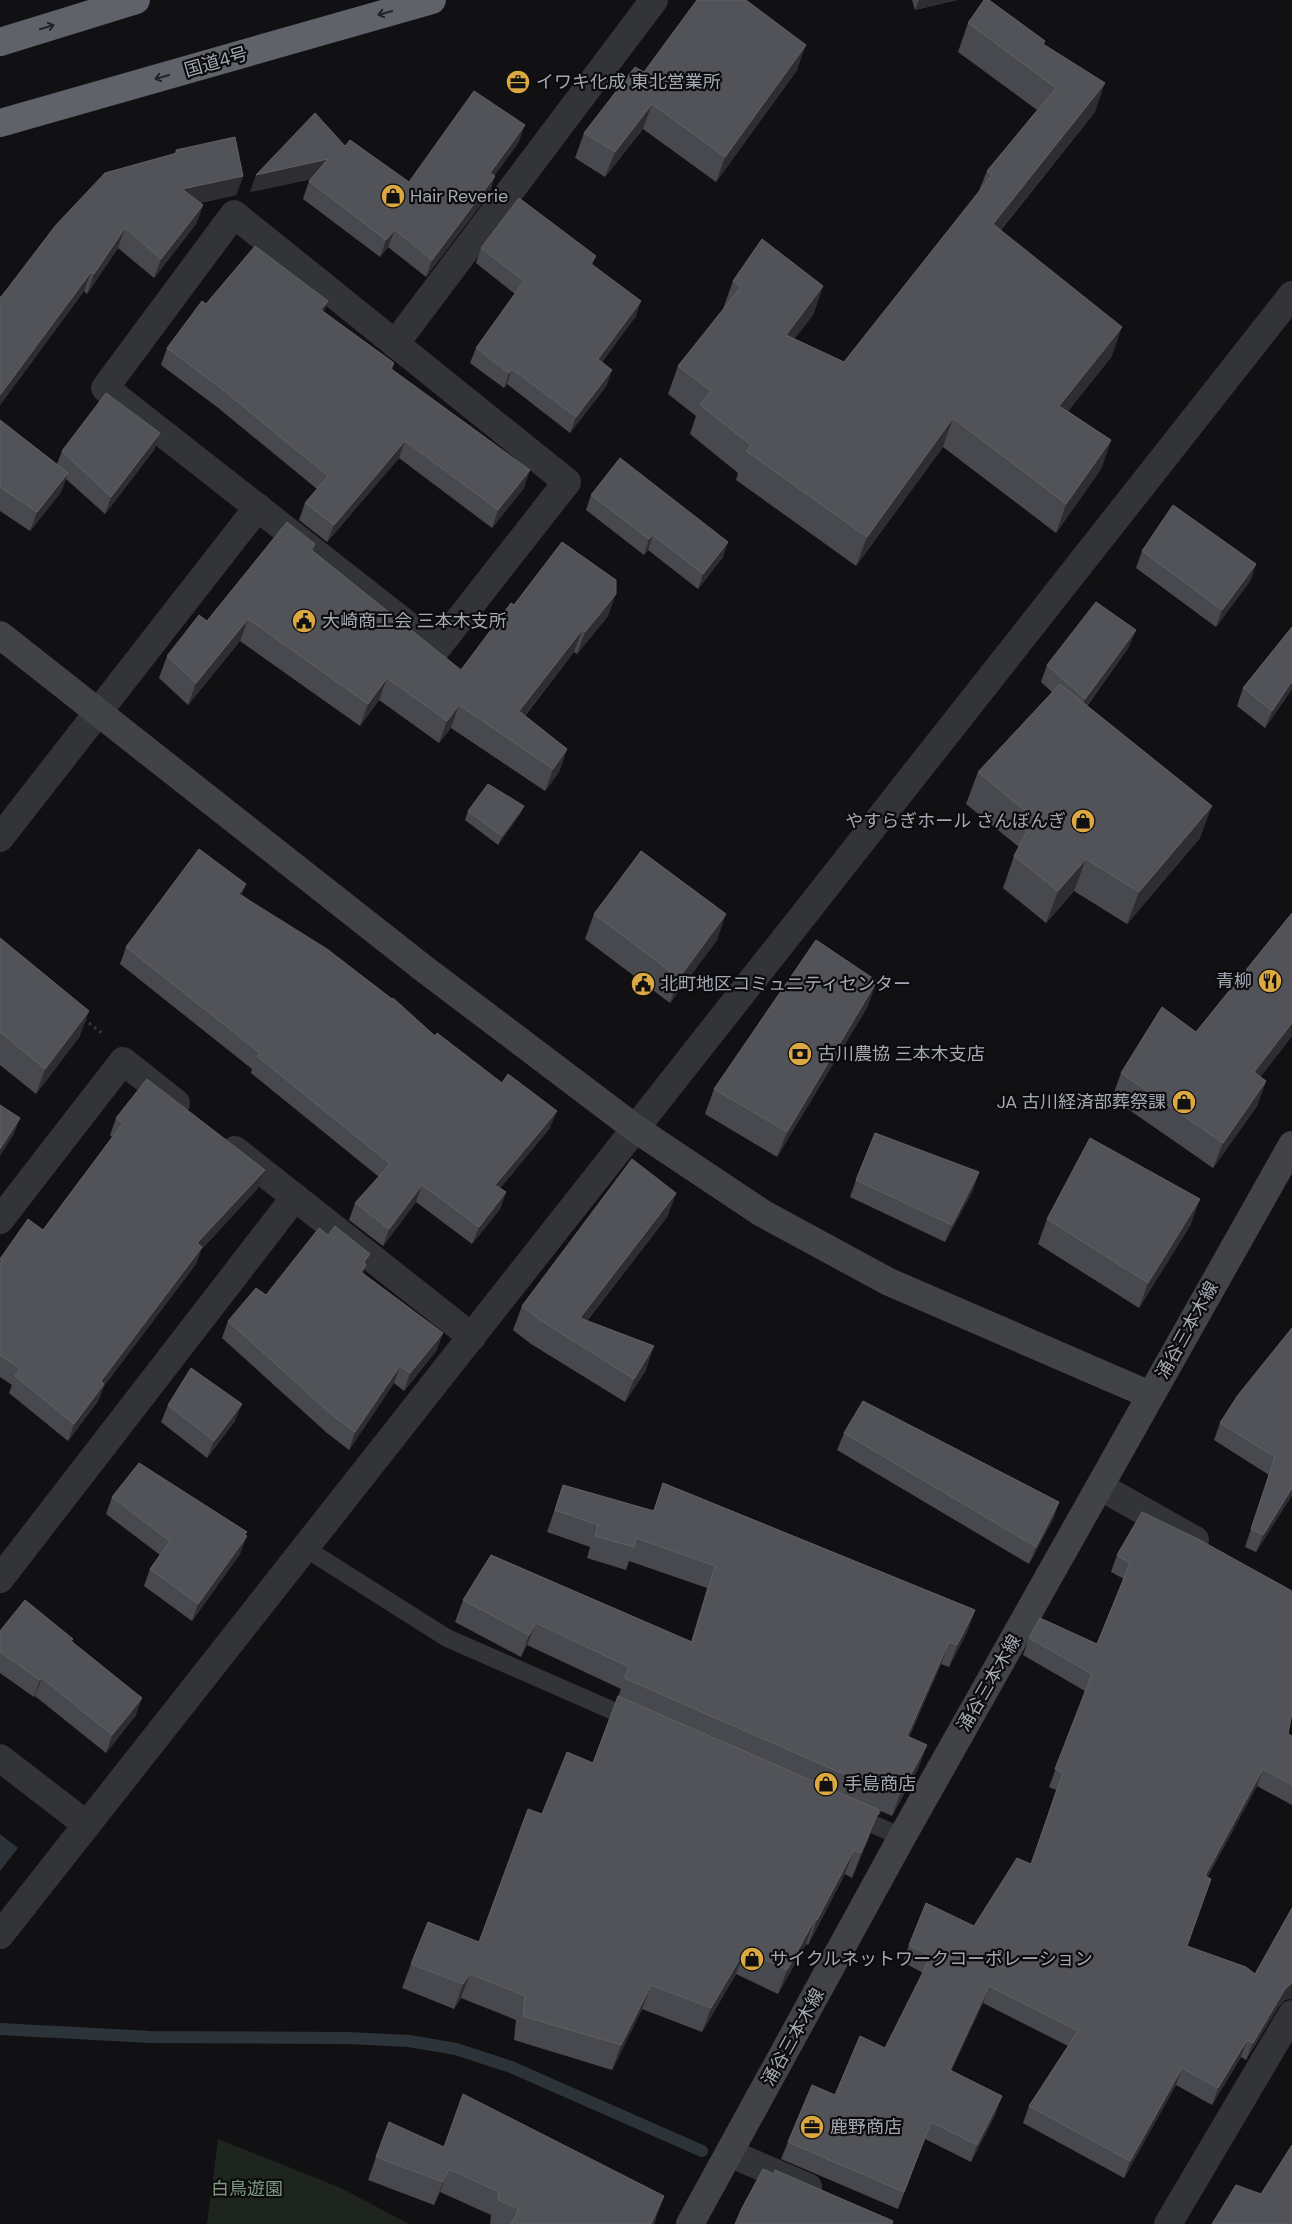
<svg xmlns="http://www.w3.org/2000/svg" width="1292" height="2224" font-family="'DM Sans','Noto Sans JP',sans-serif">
<rect width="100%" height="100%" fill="#111113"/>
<!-- green -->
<path fill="#1e251f" d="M218,2139L341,2188L409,2224H207Z"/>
<!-- water -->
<path fill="#2c343a" d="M0,1834L18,1848L0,1871Z"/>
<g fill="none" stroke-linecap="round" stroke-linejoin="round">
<!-- stream -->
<path stroke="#2c343a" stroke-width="12" d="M0,2029L150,2037L347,2038L409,2041L456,2049L511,2067L702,2151"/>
<!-- path -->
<path stroke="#393a3e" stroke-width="3" stroke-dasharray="2.5 4" stroke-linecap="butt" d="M84,1019L103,1034"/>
<!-- lane -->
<g stroke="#333437" stroke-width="18">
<path d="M305,1548L447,1638L634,1720"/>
<path d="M852,1815L902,1837"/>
</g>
<!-- street -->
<g stroke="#333437" stroke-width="28">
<path d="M234,214L567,482L437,648L105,388Z"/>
<path d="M395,344L654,0"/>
<path d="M0,838L258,507"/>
<path d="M235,1150L472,1337"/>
<path d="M0,1220L123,1061L176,1103"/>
<path d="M1101,1487L1195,1540"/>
<path d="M0,1579L295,1197"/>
<path d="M0,1758L87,1825"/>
<path d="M0,1935L1292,295"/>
<path d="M729,2153L808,2187"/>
<path d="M1168,2224L1292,2014"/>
</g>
<!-- secondary -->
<g stroke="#414347" stroke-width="28">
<path d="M0,635L423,968L636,1129L762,1213L889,1282L1150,1395"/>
<path d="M690,2224L902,1837L1292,1145"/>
</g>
<!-- highway -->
<g stroke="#5f6268" stroke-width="28">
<path d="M0,42L136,0"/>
<path d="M0,123L432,0"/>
</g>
</g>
<!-- wall -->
<g fill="#48494e">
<path d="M912,0H957L915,10Z"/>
<path d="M968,23L1044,45L1095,112L1001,230L1112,356L1068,411L1111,440L1101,469L1056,533L943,447L856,566L736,480L738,473L690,434L696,416L668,394L678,366L723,309L733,281L823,286L813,315L794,339L844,362L978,193L987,171L1037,110L958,52Z"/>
<path d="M797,70L716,182L643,129L605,177L575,158L584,133L644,72Z"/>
<path d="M519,142L494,176H495L489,194L426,277L388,247L380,257L303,199L309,181L311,179L250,192L345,146L409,182Z"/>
<path d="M176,150L243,176L236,195L200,203L203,205L196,224L154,278L118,248L87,294L84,291L0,405V297H1L174,154Z"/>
<path d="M481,248L596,256L592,265L636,316L602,362L607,385L570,433L507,384L504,388L470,363L476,348L515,294L476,263Z"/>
<path d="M206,304L324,312L394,363L392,370L524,488L492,528L399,458L327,542L299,520L305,503L317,489L217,407L161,365L167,348Z"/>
<path d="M0,420L57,464L62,451L160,433L154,450L105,514L66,479L61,492L30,531L0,511Z"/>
<path d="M591,495L723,557L698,589L648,550L644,555L586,510Z"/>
<path d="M315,544L313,551L461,670L514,605L608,616L577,654L574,652L525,716L567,749L559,772L545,791L451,728L439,743L379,700L360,726L240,641L188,705L159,678L167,656L207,621Z"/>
<path d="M1142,551L1256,564L1250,581L1216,627L1136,568Z"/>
<path d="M1292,627V689L1265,728L1237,706L1243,688Z"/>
<path d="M1129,647L1087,706L1200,838L1127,924L1074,891L1046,923L1003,888L1014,856L1019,847L966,804L978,772L1052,692L1041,682L1047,665Z"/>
<path d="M524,806L520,814L498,845L465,820L468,811Z"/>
<path d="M242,895L435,1036L550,1128L500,1188L506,1192L500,1209L472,1244L416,1202L383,1246L349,1220L355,1203L379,1177L251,1073L252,1069L120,964L126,947Z"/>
<path d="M1292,913V1036L1260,1077L1266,1081L1257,1106L1213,1168L1112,1098L1121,1073L1196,1032Z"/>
<path d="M594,914L717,940L670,1003L585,939Z"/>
<path d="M0,938L80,1036L36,1094L0,1065Z"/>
<path d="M868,1006L777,1157L705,1114L714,1089Z"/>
<path d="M116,1118L258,1188L201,1250L196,1264L104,1386L98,1401L68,1441L9,1393L12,1385L0,1377V1259L43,1230L112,1137L110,1135Z"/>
<path d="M979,1172L973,1190L945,1242L850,1197L856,1180Z"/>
<path d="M676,1193L667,1217L587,1321L646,1370L625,1402L531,1344L513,1330L522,1306Z"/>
<path d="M1047,1219L1191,1224L1139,1308L1038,1244Z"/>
<path d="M328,1235L370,1254L363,1274L443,1333L436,1351L404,1391L394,1383L349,1450L327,1433L222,1338L228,1321L266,1295Z"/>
<path d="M1292,1328V1495L1256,1552L1245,1547L1269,1475L1214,1440L1220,1423Z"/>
<path d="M168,1405L235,1421L207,1458L161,1422Z"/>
<path d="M844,1433L1059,1502L1053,1519L1029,1564L837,1450Z"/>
<path d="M663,1483L975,1610L967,1632L949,1667L941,1664L909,1737L919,1767L892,1816L881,1811L879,1815H878L870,1835L852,1878L845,1874L808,1945L806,1944L778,1994L736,1974L702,2032L642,2009L612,2070L514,2040L516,2020L461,1998L454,2009L402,1988L411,1964L479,1942L542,1814L593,1763L621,1689L527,1645L521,1657L455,1622L463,1600L691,1642L707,1588L629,1561L626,1570L587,1558L590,1547L547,1532L563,1485L653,1511Z"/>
<path d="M112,1497L245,1536L240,1554L192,1621L144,1586L150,1569L160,1555L106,1514Z"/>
<path d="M1142,1512L1288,1734L1292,1736V1805L1257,1786L1207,1878L1187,1946L1285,2000L1279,2006L1246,2060L1241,2057L1212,2105L1176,2085L1124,2178L1023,2123L1029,2106L1068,2046L983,2003L951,2071L996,2113L971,2162L925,2139L898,2209L781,2159L788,2142L835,2095L885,2048L923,1973L903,1962L909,1945L974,1926L1031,1864L1056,1790L1049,1787L1085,1691L1023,1655L1029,1638L1097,1644L1124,1579L1111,1572L1117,1555Z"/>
<path d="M0,1631L73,1639L72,1641L136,1715L106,1753L35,1696L34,1697L0,1673Z"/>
<path d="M444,2147L656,2219L654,2224H491L490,2223L491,2215L440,2192L434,2205L368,2180L376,2157Z"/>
</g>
<!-- shaded-wall -->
<g fill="#2e2e32">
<path d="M919,0H957L915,10Z"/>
<path d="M806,45L797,70L716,182L725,157Z"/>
<path d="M1105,83L1095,112L982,253L993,224Z"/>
<path d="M652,104L643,129L605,177L615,152Z"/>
<path d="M525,125L519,142L484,190L490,173Z"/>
<path d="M328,159L322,177L250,192L256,175Z"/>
<path d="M243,176L236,195L175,208L182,189Z"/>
<path d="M495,176L489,194L426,277L432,260Z"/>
<path d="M203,205L196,224L154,278L161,259Z"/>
<path d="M125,228L118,248L87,294L94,274Z"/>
<path d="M395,230L388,247L380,257L386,240Z"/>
<path d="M91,272L84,291L0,405V395Z"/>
<path d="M823,286L813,315L775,364L786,335Z"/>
<path d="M328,301L322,318L321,310Z"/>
<path d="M641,301L636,316L593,374L598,359Z"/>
<path d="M1122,327L1112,356L1049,435L1059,406Z"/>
<path d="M512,369L507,384L504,388L509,373Z"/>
<path d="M612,370L607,385L570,433L576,417Z"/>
<path d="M953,418L943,447L856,566L867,537Z"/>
<path d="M160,433L154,450L105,514L111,497Z"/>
<path d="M1111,440L1101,469L1056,533L1066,504Z"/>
<path d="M405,441L399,458L327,542L334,525Z"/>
<path d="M530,470L524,488L492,528L498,510Z"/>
<path d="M68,473L61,492L30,531L37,512Z"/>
<path d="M653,535L648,550L644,555L649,539Z"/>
<path d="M728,542L723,557L698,589L703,574Z"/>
<path d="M1256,564L1250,581L1216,627L1222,610Z"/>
<path d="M616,594L608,616L577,654L585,632Z"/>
<path d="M248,619L240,641L188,705L196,683Z"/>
<path d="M582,630L574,652L511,733L519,711Z"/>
<path d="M1136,630L1129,647L1078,717L1085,699Z"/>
<path d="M387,678L379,700L360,726L368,704Z"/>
<path d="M1292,681V689L1265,728L1272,711Z"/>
<path d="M459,705L451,728L439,743L447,721Z"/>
<path d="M567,749L559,772L545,791L553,769Z"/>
<path d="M524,806L520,814L498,845L502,836Z"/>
<path d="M1212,806L1200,838L1127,924L1139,892Z"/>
<path d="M1086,859L1074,891L1046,923L1058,891Z"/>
<path d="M246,884L240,900L239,894Z"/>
<path d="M726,914L717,940L670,1003L679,978Z"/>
<path d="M877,981L868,1006L777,1157L787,1132Z"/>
<path d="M89,1011L80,1036L36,1094L45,1069Z"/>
<path d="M1292,1023V1036L1245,1097L1254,1072Z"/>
<path d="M1266,1081L1257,1106L1213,1168L1223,1143Z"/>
<path d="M557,1111L550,1128L489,1202L495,1185Z"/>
<path d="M20,1118L14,1134L0,1156V1149Z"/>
<path d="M265,1170L258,1188L201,1250L196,1264L104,1386L98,1401L68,1441L74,1424L101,1381L197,1243Z"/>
<path d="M979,1172L973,1190L945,1242L952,1225Z"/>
<path d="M422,1185L416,1202L383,1246L389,1229Z"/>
<path d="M506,1192L500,1209L472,1244L479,1227Z"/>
<path d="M676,1193L667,1217L572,1340L580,1318Z"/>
<path d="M1200,1199L1191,1224L1139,1308L1148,1283Z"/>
<path d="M370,1254L360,1282L354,1290L364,1262Z"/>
<path d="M443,1333L436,1351L404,1391L410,1373Z"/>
<path d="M654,1346L646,1370L625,1402L634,1379Z"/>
<path d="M400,1366L394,1383L349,1450L355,1432Z"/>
<path d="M242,1404L235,1421L207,1458L214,1441Z"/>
<path d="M1292,1488V1495L1256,1552L1263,1535Z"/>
<path d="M1059,1502L1053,1519L1029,1564L1036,1547Z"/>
<path d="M247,1532L243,1541L247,1536L240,1554L192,1621L198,1604Z"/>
<path d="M975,1610L967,1632L949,1667L957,1645Z"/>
<path d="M536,1623L527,1645L521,1657L529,1635Z"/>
<path d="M949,1642L941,1664L899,1758L907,1736Z"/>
<path d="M42,1678L35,1696L34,1697L40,1680Z"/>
<path d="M142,1698L136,1715L106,1753L112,1735Z"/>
<path d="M927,1745L919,1767L892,1816L900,1794Z"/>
<path d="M1263,1769L1257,1786L1198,1894L1205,1876Z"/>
<path d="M879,1810L870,1835L852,1878L861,1853Z"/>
<path d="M854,1850L845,1874L808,1945L817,1920Z"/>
<path d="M815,1919L806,1944L778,1994L787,1970Z"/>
<path d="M745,1950L736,1974L702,2032L711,2008Z"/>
<path d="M470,1974L461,1998L454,2009L463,1984Z"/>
<path d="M1291,1983H1292V1999L1285,2000L1279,2006L1246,2060L1253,2043L1285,1989Z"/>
<path d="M651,1985L642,2009L612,2070L621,2045Z"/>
<path d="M989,1986L983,2003L944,2087L950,2070Z"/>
<path d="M1247,2040L1241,2057L1212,2105L1218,2088Z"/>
<path d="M1182,2068L1176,2085L1124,2178L1130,2161Z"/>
<path d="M1002,2096L996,2113L971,2162L977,2145Z"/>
<path d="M449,2169L440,2192L434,2205L443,2182Z"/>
<path d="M664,2196L654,2224H651Z"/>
</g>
<!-- building -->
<g fill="#525358" stroke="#5f6166">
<path d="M697,0H746L806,45L725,157L652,104L615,152L584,133L635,67L644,72Z"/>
<path d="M984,0H989L1045,41L1043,44L1105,83L993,224L1122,327L1059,406L1111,440L1066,504L953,418L867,537L746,451L751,445L700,405L711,391L678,366L741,287L733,281L762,239L823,286L786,335L844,362L992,175L987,171L1056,88L968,23Z"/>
<path d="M474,91L525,125L490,173L495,176L432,260L395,230L386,240L309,181L328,159L256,175L315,113L345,146L350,140L409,182Z"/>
<path d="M235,137L243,176L182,189L203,205L161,259L125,228L94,274L91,272L0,395V297H1L56,225L105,173L177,153L176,150Z"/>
<path d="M519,198L596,256L590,263L641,301L598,359L612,370L576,417L512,369L509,373L476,348L524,281L481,248Z"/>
<path d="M255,246L328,301L321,310L394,363L390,368L530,470L498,510L405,441L334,525L305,503L328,476L223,390L167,348L202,301L206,304Z"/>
<path d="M106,393L160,433L111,497L62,451Z"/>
<path d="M0,420L68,473L37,512L0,487Z"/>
<path d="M620,458L728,542L703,574L653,535L649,539L591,495Z"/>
<path d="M1173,505L1256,564L1222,610L1142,551Z"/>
<path d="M287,522L315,544L310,549L461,670L511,603L514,605L562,542L616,580V594L585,632L582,630L519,711L567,749L553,769L459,705L447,721L387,678L368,704L248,619L196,683L167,656L199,615L207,621Z"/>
<path d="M1096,602L1136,630L1085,699L1047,665Z"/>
<path d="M1292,627V681L1272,711L1243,688Z"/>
<path d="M1060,684L1212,806L1139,892L1086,859L1058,891L1014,856L1034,818L978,772Z"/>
<path d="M488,784L524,806L502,836L468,811Z"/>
<path d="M199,849L246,884L239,894L327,949L392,999L393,998L435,1036L437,1033L502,1083L508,1074L557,1111L495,1185L506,1192L479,1227L422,1185L389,1229L355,1203L390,1164L257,1056L260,1053L126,947Z"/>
<path d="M641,851L726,914L679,978L594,914Z"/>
<path d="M1292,913V1023L1254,1072L1266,1081L1223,1143L1121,1073L1162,1007L1196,1032Z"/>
<path d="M0,938L89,1011L45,1069L0,1032Z"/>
<path d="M816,940L877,981L787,1132L714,1089Z"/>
<path d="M147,1079L265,1170L197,1243L202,1247L101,1381L104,1384L74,1424L15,1376L20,1369L0,1355V1264L3,1261L0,1259L28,1219L43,1230L123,1123L116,1118Z"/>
<path d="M0,1105L20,1118L0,1149Z"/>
<path d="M875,1133L979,1172L952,1225L856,1180Z"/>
<path d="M1090,1138L1200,1199L1148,1283L1047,1219Z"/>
<path d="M632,1159L676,1193L580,1318L654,1346L634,1379L540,1320L522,1306Z"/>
<path d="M335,1226L370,1254L364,1262L366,1265L361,1272L443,1333L410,1373L400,1366L355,1432L333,1416L228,1321L256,1288L266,1295L319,1228L328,1235Z"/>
<path d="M1292,1328V1488L1263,1535L1251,1529L1275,1457L1220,1423L1238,1395Z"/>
<path d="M191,1368L242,1404L214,1441L168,1405Z"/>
<path d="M863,1401L1059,1502L1036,1547L844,1433Z"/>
<path d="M139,1463L247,1532L244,1535L247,1536L198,1604L150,1569L170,1541L112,1497Z"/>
<path d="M663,1483L975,1610L957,1645L949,1642L907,1736L927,1745L900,1794L889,1789L887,1793L624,1678L629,1667L536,1623L529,1635L463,1600L491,1555L692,1642L715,1566L636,1538L634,1547L595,1536L598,1525L555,1510L563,1485L654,1511Z"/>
<path d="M1142,1512L1198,1539L1292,1591V1713L1288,1734L1292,1736V1785L1263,1769L1205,1876L1211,1879L1187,1946L1246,1967L1255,1974L1292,1908V1983L1285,1989L1253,2043L1247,2040L1218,2088L1182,2068L1130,2161L1029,2106L1078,2031L989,1986L950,2070L1002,2096L977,2145L931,2122L904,2192L788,2142L812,2085L835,2095L860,2036L885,2048L931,1956L909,1945L926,1903L974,1926L1017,1858L1031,1864L1063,1773L1055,1769L1092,1674L1029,1638L1040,1618L1097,1644L1130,1563L1117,1555Z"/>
<path d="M25,1600L73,1639L71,1641L142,1698L112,1735L42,1678L40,1680L0,1652V1631Z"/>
<path d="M618,1696L879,1810L861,1853L854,1850L817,1920L815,1919L787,1970L745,1950L711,2008L651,1985L621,2045L523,2016L525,1996L470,1974L463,1984L411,1964L428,1922L479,1942L528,1809L542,1814L567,1752L593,1763Z"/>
<path d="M463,2094L664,2196L651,2224H511L519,2209L498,2200L499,2192L449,2169L443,2182L376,2157L389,2122L444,2147Z"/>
<path d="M1292,2145V2224H1212L1236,2185L1261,2194Z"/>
<path d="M763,2169L774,2174L775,2170L893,2221L892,2224H735L742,2208Z"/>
</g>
<!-- one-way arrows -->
<defs><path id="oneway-shaft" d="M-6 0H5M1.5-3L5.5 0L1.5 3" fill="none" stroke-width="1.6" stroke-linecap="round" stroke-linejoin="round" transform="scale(1.25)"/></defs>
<g stroke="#212224">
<use href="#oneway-shaft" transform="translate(385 13) rotate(164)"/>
<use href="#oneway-shaft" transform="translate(47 27) rotate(-17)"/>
<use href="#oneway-shaft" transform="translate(162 77) rotate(164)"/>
</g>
<!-- icons -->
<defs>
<g id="office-disc" transform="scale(1.25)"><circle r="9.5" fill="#dba841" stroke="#0c0c0e"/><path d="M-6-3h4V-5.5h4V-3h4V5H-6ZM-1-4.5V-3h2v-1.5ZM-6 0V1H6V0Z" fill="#111"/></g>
<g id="shop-disc" transform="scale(1.25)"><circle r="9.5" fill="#dba841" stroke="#0c0c0e"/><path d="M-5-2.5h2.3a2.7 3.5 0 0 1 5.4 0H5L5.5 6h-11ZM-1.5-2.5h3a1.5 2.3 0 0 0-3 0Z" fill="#111"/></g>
<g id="civic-disc" transform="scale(1.25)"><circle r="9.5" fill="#dba841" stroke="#0c0c0e"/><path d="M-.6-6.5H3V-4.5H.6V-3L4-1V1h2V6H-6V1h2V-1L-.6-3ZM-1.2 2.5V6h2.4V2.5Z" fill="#111"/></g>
<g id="restaurant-disc" transform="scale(1.25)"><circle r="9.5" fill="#dba841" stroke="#0c0c0e"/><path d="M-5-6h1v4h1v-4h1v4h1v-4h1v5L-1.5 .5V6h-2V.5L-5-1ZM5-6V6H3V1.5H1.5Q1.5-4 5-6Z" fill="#111"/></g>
<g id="bank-disc" transform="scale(1.25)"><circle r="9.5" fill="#dba841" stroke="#0c0c0e"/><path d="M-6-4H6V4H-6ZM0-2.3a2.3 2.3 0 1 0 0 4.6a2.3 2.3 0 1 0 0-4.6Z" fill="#111"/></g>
</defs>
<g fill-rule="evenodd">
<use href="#office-disc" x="518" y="82"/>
<use href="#shop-disc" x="393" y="196"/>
<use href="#civic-disc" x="304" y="621"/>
<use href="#shop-disc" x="1083" y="821"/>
<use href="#restaurant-disc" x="1270" y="981"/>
<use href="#civic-disc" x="643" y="984"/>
<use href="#bank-disc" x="800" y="1054"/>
<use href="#shop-disc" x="1184" y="1102"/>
<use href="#shop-disc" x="826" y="1784"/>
<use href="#shop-disc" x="752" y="1959"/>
<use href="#office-disc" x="812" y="2127"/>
</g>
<g text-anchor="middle" stroke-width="4.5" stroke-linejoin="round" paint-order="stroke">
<!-- street labels -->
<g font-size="18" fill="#a4a8b2" stroke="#0c0c0e">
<text transform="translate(216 62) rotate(-16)" y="6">国道4号</text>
<text transform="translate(1187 1330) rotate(-61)" y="6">涌谷三本木線</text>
<text transform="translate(989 1683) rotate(-60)" y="6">涌谷三本木線</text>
<text transform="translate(793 2037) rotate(-61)" y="6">涌谷三本木線</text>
</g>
<!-- poi labels -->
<g font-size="18" fill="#a4a8b2" stroke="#0c0c0e" text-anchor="start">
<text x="536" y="88">イワキ化成 東北営業所</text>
<text x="410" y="202">Hair Reverie</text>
<text x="322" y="627">大崎商工会 三本木支所</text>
<text x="1066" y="827" text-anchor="end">やすらぎホール さんぼんぎ</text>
<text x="1252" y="987" text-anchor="end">青柳</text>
<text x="660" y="990">北町地区コミュニティセンター</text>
<text x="818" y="1060">古川農協 三本木支店</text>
<text x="1166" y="1108" text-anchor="end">JA 古川経済部葬祭課</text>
<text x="844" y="1790">手島商店</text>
<text x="770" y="1965">サイクルネットワークコーポレーション</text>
<text x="830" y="2133">鹿野商店</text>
</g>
<!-- park labels -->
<g font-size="18" fill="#7e9b80" stroke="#0c0c0e">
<text x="247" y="2195">白鳥遊園</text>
</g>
</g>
</svg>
